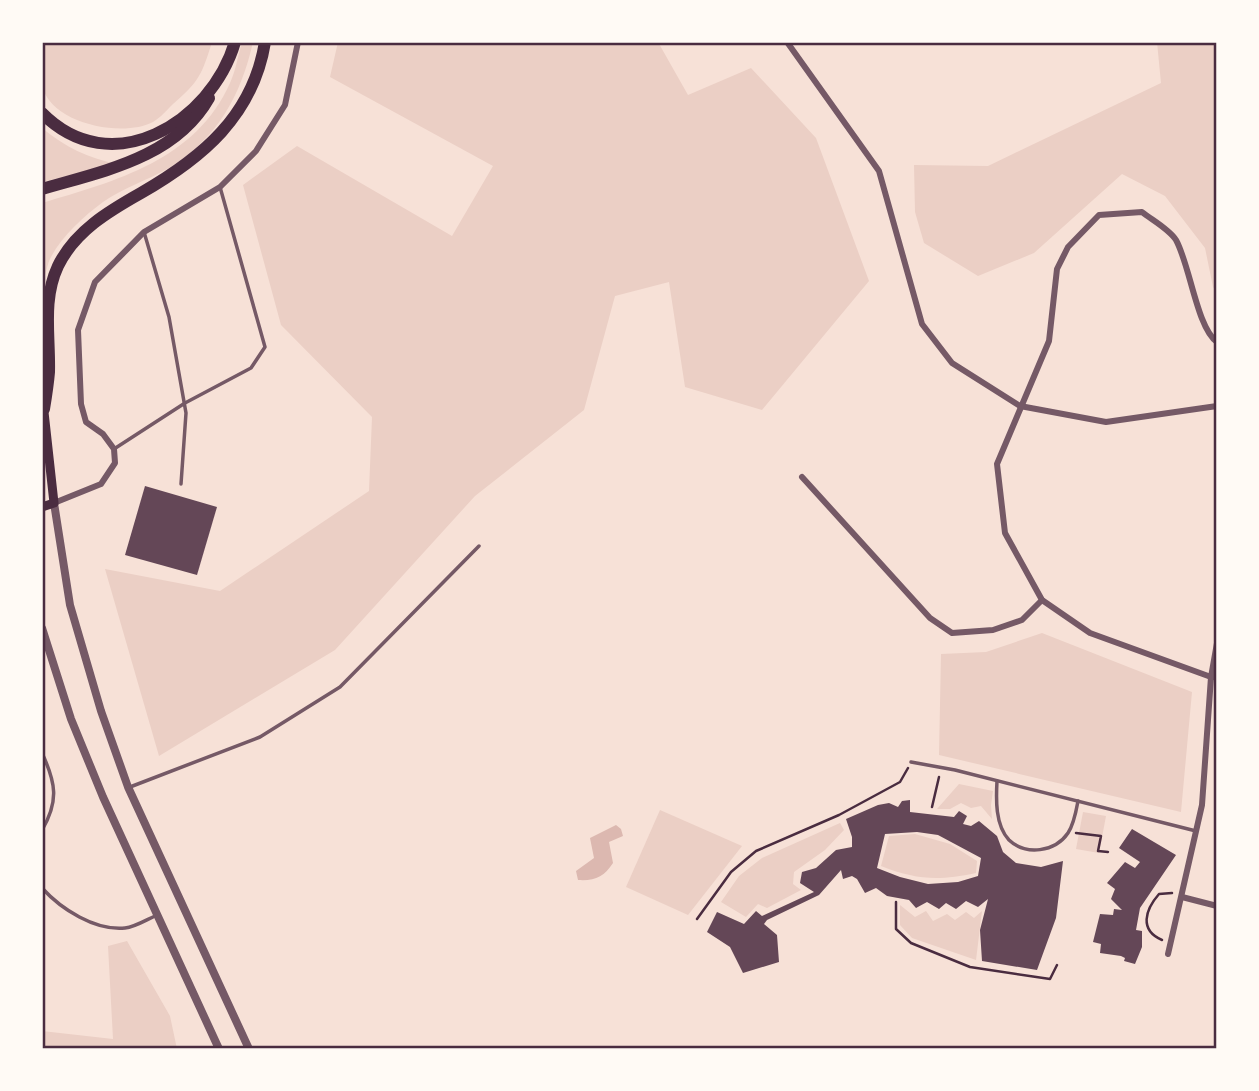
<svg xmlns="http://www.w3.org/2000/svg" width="1259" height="1091" font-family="Overpass,sans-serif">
<rect width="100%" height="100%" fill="#f7e1d7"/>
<!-- green -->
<g fill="#ebcfc5">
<path d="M42,42H212C202,74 199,82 173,104C167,110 160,118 153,122C123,138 50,124 42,85C39,72 42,55 42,42Z"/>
<path d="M242,42H253C241,95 218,138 169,168C148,180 123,188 103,202C84,216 62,236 51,257C47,264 46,274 43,282L42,203C116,181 196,160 230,83C236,70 238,55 242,42Z"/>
<path d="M338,42H658L688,95L751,68L816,138L869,281L762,410L685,387L669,282L615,296L584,410L475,496L335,650L159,756L105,569L220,591L369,491L372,417L281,325L243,185L297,146L452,236L493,166L330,77Z"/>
<path d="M1157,42H1217V293L1213,287L1205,248L1165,196L1122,174L1034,253L978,276L924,243L915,212L914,165L988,166L1161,83Z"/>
<path d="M42,128C65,147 88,158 117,164L42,182Z"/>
<path d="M1042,633L1192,692L1181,812L939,755L941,654L986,652Z"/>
<path d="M959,784L993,791L991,805L992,819L981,806L971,808L961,803L950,809H937Z"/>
<path d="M660,810L742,846L688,915L626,887Z"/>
<path d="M1083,812L1106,816L1099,853L1076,849Z"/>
<path d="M840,823L844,830L825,850L794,872L793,884L801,890L767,908L758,904L746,917L721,902L739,876L762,858Z"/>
<path d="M915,834L950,844L977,861L976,873C938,881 917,880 881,866L889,836Z"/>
<path d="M900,905L915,917L926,911L933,921L947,914L955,920L966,912L974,918L982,911L976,960L912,938L900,925Z"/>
<path d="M127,941L170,1016L177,1049H42V1031L113,1039L108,946Z"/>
</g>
<!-- water -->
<path fill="#dcb8b0" d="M616,825L621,829L623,836L609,842L613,863C604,877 595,881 578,880L576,871L594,858L590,838Z"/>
<!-- building -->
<g fill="#644757" fill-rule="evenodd">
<path d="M145,486L217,507L197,575L125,555Z"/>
<path d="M910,800V812L954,817L959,811L967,816L963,824L971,826L979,821L997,836L1003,852L1016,863L1041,867L1063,861L1056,918L1037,970L982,961L980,930L988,899L978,907L966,901L956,909L946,903L939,909L927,902L916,908L909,900L887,896L876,888L865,893L857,879L852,876L843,879L841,870L819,895L767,920L764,924L777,935L779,962L743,973L730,947L707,932L717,912L744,924L756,911L762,916L814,892L800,883L802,872L816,868L836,850L852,847V837L846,819L878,805L889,803L898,807L902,801ZM917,832L938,835L981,858L978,876L958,882L928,884L900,877L877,868L885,834Z"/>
<path d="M1132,829L1176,855L1140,908L1136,930L1142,931V947L1135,964L1124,961L1125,958L1121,956L1100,953L1101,944L1093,942L1100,914L1113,915L1114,909L1122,910L1111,899L1115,889L1107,883L1125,862L1135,868L1140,862L1119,848Z"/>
</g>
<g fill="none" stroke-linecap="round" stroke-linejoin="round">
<!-- path -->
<g stroke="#4a2c40" stroke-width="2.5">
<path d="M932,807L939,777"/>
<path d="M1076,833L1101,836L1098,851L1108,852"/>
<path d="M896,902V929L911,943L970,967L1050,979L1057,965"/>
<path d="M697,919L731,872L756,851L839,815L900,782L908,768"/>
<path d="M1162,940C1139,930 1145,910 1159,894L1172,893"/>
</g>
<!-- service -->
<g stroke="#755966" stroke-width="3.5">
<path d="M144,232L169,317L186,413L181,484"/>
<path d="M114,449L185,403L251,368L265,347L220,187"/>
<path d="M42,753C56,783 59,801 42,830"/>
<path d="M911,762L955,770L1196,831"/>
<path d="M997,781C996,799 995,825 1009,840C1026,856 1055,852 1068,833C1074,824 1076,812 1078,801"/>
<path d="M130,787L260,737L340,687L479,546"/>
<path d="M42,888C61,909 95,931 125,928C135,927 146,920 155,916"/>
</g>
<!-- minor -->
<g stroke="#755966" stroke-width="6">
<path d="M787,42L879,171L922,324L952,363L1020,406L1106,422L1217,406"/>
<path d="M1217,342C1197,328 1190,265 1176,240C1169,229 1152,220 1142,212L1099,215L1068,247L1057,269L1049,341L997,464L1005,533L1042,600L1090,633L1211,677H1217"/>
<path d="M802,477L930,618L952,633L993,630L1022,620L1042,600"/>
<path d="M54,503L101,484L115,463L114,449L103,434L86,422L81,404L78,330L95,282L144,232L220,187L256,151L285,105L298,42"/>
<path d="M1182,897L1217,906"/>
<path d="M1168,954L1202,805L1211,677L1217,643"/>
</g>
<!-- tertiary -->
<g stroke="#755966" stroke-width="8">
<path d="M54,503L70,605L101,711L128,787L249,1049"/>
<path d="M42,628L71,719L103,797L219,1049"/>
</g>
<!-- secondary -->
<path stroke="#4a2c40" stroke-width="9" d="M42,507L54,503L43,403"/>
<!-- motorway -->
<g stroke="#4a2c40" stroke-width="12">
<path d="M42,113C111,183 211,123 235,42"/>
<path d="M42,189C103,171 175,158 209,98"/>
<path d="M44,409C46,397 48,384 49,372C50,336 42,300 58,266C75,231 109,211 141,193C202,158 253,116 265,42"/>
</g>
</g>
<!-- border -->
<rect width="1259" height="1091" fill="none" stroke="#fffaf5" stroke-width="88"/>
<rect x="44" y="44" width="1171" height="1003" fill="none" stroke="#4a2c40" stroke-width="2.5"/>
</svg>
